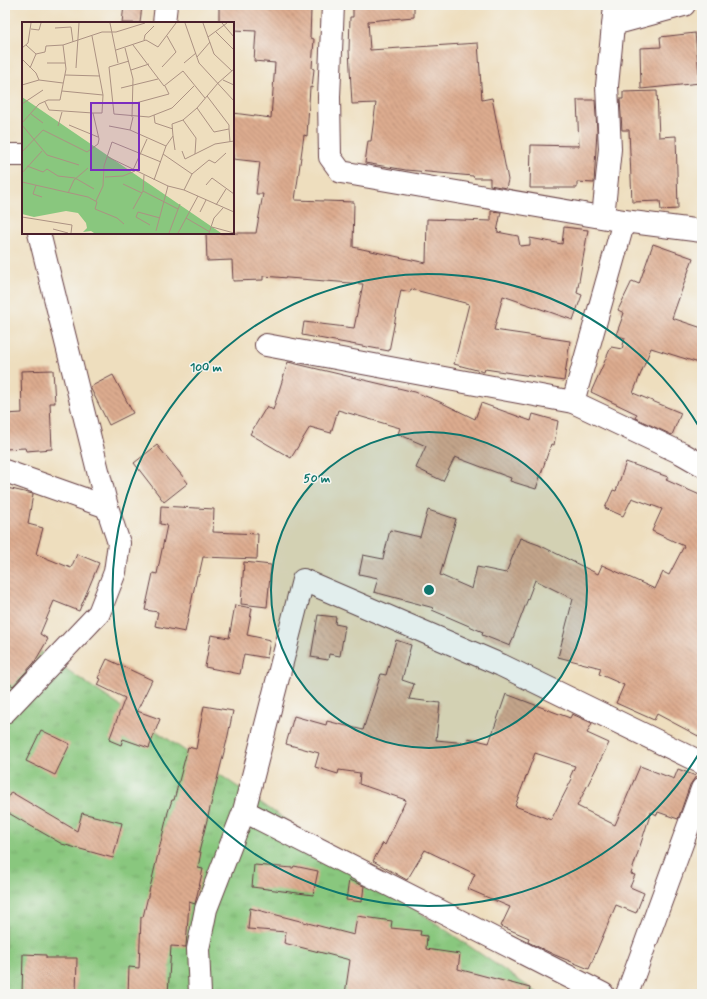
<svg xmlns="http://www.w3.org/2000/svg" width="707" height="999" font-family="Mynerve,sans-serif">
<defs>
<pattern id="grass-tufts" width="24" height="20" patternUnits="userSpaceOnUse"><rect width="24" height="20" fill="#89c77e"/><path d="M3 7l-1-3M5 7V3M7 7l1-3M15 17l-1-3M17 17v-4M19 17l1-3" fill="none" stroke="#78aa6d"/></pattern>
<pattern id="building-back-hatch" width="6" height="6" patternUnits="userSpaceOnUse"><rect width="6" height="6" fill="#ddac8f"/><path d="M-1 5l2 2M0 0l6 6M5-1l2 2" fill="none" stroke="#b58b75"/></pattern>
</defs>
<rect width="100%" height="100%" fill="#f6f6f2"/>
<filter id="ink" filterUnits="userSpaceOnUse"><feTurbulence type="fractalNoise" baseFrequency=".025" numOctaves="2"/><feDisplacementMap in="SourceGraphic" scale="8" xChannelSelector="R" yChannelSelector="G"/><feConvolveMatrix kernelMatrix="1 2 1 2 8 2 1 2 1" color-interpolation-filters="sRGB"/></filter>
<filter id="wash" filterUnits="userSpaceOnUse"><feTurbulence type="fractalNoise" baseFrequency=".012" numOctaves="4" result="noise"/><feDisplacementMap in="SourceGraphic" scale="16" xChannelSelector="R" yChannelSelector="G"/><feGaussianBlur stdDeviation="0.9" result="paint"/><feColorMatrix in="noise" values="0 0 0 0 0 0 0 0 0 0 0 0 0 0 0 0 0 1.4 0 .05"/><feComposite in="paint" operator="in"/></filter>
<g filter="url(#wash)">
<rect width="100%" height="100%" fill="#eedebe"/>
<!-- grass -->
<path fill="url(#grass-tufts)" stroke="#6a7354" d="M5,627L539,994H5Z"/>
<g id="blocks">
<!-- building -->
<g fill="url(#building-back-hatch)" fill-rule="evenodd">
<path d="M124,5H142L140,23H122Z"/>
<path d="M219,5H305V10H311L310,38L314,39L312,68L314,69L312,88L310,87L307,136L304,135L295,200L354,202L353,247L426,263L427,219L491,221V211L501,212L497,232L518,236L520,246L530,245V238L562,244L564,227L588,230L577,293L582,295L573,320L503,296L494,330L570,341L564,381L485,369L484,372L454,364L469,304L411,289L410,292L401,290L389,351L302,335L304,322L354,328L363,284L263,276V280L233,281L232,260L207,261L206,233H256L263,194H256L260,162L233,159V113L271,118L275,63L254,61L256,31L233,30V23H219Z"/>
<path d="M353,5H414V17L368,21L370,50L478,43L482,100L492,98L508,180L506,188L490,185V178H474L473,176L406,170L365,163L368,141H371L376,103L352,104L349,50L350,17H353Z"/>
<path d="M695,33L700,83L641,89L640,48L661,47L660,37Z"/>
<path d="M657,91L659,137L676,136L678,209L661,210L660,201L632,202L629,130H622L620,99H623V92Z"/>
<path d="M577,100H595L597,131L594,183L577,182V188H530L531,145L579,146Z"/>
<path d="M653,244L693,258L672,318L702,328V364L651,348L633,393L681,413L672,435L635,418L637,414L591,392L611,347L622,349L625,338L616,335L624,313L618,310L632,281L639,284Z"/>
<path d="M288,362L415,392L440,402L475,419L481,403L531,421L533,414L558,421L554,445L551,444L536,489L510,481L511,478L455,457L443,481L416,468L426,446L398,434L400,428L338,410L331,433L310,427L291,458L250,434L267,406L273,410Z"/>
<path d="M53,370L55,403H50L52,449L26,451L25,448L5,449V414L22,413L21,371Z"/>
<path d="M113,375L133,413L109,425L90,387Z"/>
<path d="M157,445L188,483L164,502L134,463Z"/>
<path d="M626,462L668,477L666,480L702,496V738L657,714L654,720L616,703L624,685L599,674L601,668L558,657L573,599L535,580L510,646L482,635L483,632L432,610L434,608L374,592L378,578L359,574L363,555L383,559L390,530L420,537L428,510L456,519L440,575L472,589L477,567L506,573L520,538L539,545L598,574L602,565L655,589L663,572L669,575L684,546L652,531L662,509L632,498L623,516L605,508L613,490L616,491Z"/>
<path d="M7,488L33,494L28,524L43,528L36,554L71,568L77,554L99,563L79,611L54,601L40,634L48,639L34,663L13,686L5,681V502Z"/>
<path d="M161,506L214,509L213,532L258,534L257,559L203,557L199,575H197L185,632L155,626L158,612L145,610L153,573L157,574L167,525L160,524Z"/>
<path d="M244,562L271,565L267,607L241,604Z"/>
<path d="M235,605L252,608L247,635L270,640L267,658L244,654L240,674L205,667L211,635L229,638Z"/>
<path d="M318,615L336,617L335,624L345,626L340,656L329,654L328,660L311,657Z"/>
<path d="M396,640L411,645L402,680L414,684L409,699L440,703L436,740L467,743L468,738L489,743L506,694L570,718L572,714L592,723L587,733L609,743L577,806L615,825L640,766L674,779L678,769L696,776L690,785L678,819L658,812L657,815L651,812L631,874L635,875L630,887L644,893L636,913L616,905L589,969L555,955L528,942L529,938L501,926L510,907L468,889L475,874L425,850L407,880L373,861L383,843L385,845L406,800L359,784L360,773L339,770L338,774L315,767L319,753L286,744L294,716L326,725L327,721L363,730L381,674L386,675ZM535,753L575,766L570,777L572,779L551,820L515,806Z"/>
<path d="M107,659L152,680L137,711L160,719L149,748L123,739L121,745L109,740L125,698L98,685L101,679L98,678Z"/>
<path d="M204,706L233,711L227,740L199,852H201L198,868L203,869L195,904L189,902L186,947L171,946L168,994H128L129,967L139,968L141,917H143L168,812L172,800H174L188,747L196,749Z"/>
<path d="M41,730L70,744L55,775L26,761Z"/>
<path d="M11,792L77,831L82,813L122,823L113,858L62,844L5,811V803Z"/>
<path d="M254,865L293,868L294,866L318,871L313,895L252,887Z"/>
<path d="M349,880L364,886L362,902L346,900Z"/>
<path d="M250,908L354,935L357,916L392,921L391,928L421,931L420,935L427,936L426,949L460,954L458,969L530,988L529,994H345L350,960L284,943L286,932L248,929Z"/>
<path d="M23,954L46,955V958H77L76,994H22Z"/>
</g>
</g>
</g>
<g filter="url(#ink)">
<use href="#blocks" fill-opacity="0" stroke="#633c41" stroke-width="1"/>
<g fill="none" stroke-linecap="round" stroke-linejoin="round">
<!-- minor casing -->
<g stroke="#633c41" stroke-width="24">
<g id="minor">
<path d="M333,5L329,97L330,157L341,172L624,221L702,231"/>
<path d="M164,23L166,5"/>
<path d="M614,24L684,5"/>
<path d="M5,155H23"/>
<path d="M603,217L610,149L607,86L615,5"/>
<path d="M266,345L573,402L681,453L702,465"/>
<path d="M573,402L624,221"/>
<path d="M5,471L107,507"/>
<path d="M5,712L99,613L115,572L119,543L107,507L39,233"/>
<path d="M244,811L603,994"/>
<path d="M200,994L198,949L206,909L244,811L303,580L501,665L702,763"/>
<path d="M627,994L702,789"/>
</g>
</g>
<!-- minor -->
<use href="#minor" stroke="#fff" stroke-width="22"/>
</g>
</g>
<!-- distance rings -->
<circle cx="429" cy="590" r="158" fill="#0f766e" fill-opacity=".12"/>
<g fill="none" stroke="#0f766e" stroke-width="2">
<circle cx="429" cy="590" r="158"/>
<path d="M701 750A316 316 0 1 1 701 430"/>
</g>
<!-- overview -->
<g transform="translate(22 22)">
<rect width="212" height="212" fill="#eedebe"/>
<path d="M0,75L199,211H72L69,209L61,210L65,206L64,201L56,191L44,189L12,195L0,192Z" fill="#89c77e"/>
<path fill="none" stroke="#ac9283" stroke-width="1" d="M88,1L96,41M163,1L177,41L212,79M181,1L192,32L210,49M200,1L212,15M33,6L49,5L51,20M9,7L17,8L19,1M193,9L212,28M70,14L81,73L80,91H71M186,15L205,1M122,18L123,13L132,4M4,23L14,32L23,30L24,24L41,23L80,10H94L123,1M111,23L142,64L161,49L183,76M0,26L6,21L9,1M103,26L111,57L110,95M94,28L124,18L136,25L154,1M175,35L188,20M0,37L14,51L17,58M107,39L87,45L92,92L127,95L150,86L172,64M25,41H43M162,41L174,31M140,45L154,30L145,14M8,46L14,32M54,46L57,1M109,48L127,42M43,53L78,54M201,58L212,63M0,63L17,58L41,61M99,66L136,57M40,69L81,73M0,82L21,68M110,82L147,72L143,64M175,86L192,110L207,107V103L185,74M9,92L21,101M132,93L133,101L151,107M161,98L174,116L173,132M0,101L17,82L26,78H38L44,47L41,23M0,103L25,133L57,143M47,103L76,115M36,104L40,90M87,104L108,108L144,124M207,107L208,120M108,108L111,95M151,114L153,128M160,129L163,137L193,122L212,119M0,130L21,108L65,130L76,122L77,117L71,91L27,88L23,80M141,132L170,152M86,135L146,164L162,168L212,190M5,144L21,150L25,147L36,154L53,156L72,167M111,148L125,117M0,151L20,129M83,155L101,154L113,149M132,158L144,124L151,114L150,102L161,98L175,86L196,61L212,47M0,160L66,175L75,180L73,187L95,196L102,202M101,162L120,171M14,163L11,172L20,175M184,163L190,156L212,172M162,168L170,152L187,138L193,141L204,131M121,169L156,187M46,171L52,158L66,146M74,179L81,164L82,144L90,120L139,140M194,183L204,167M111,187L121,169L122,153M178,190L184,178M0,195L50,203L49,211M164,196L188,210M128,203L114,195L116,190L138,196M190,205L212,211M31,207L46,211M134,209L146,164M147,211L158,182M156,211L176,174M187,211L192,196L201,186"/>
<path fill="#7b2cbf" fill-opacity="0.15" stroke="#7b2cbf" stroke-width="2" d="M69,81H117V148H69Z"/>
<rect width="212" height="212" fill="none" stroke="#4a1f2b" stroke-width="2"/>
</g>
<circle cx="429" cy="590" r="6" fill="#0f766e" stroke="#f6f6f2" stroke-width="2"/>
<g font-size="12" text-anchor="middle" font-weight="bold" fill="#0f766e" stroke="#f6f6f2" stroke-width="3" stroke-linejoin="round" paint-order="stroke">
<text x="206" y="371">100 m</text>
<text x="317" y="482">50 m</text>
</g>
<!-- margin -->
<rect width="707" height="999" fill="none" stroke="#f6f6f2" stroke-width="20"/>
</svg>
